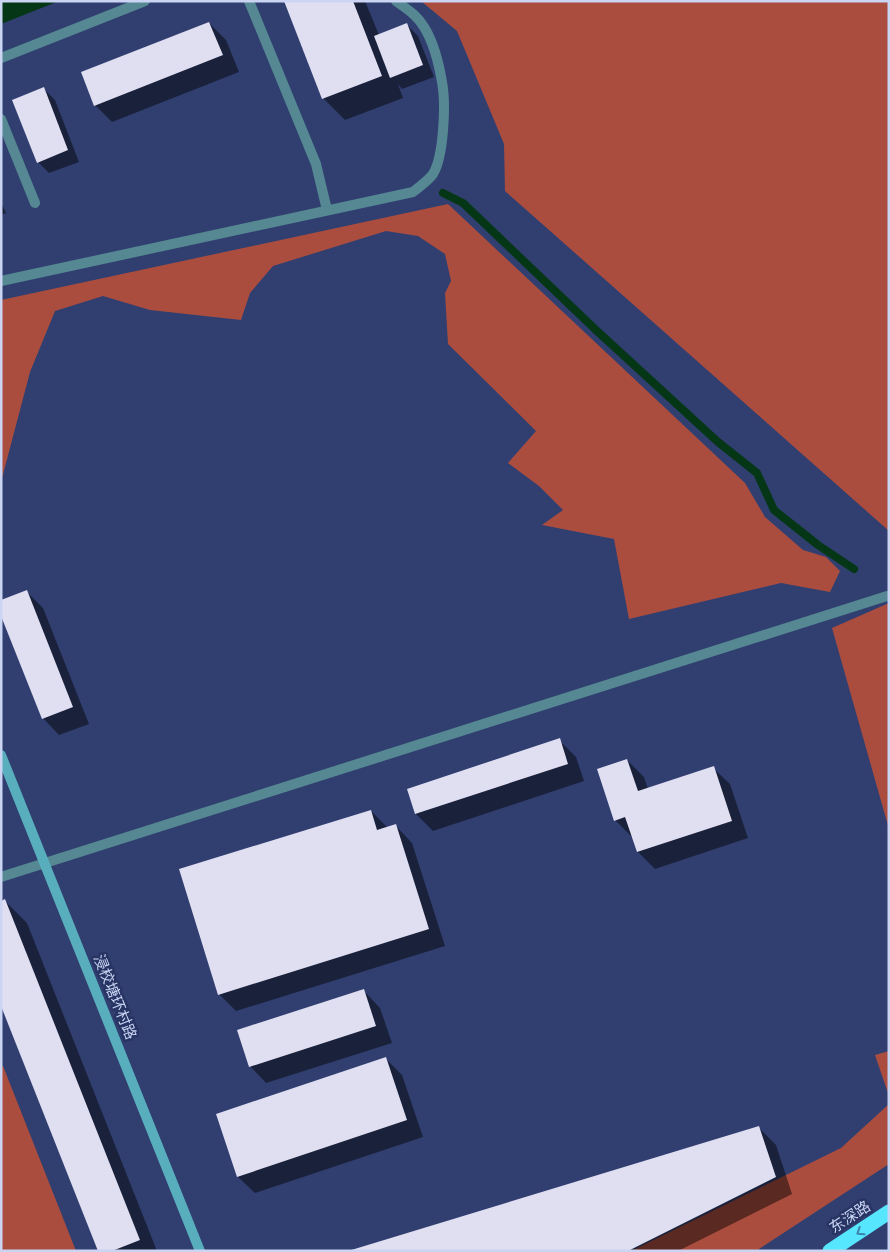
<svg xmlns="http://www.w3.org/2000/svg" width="890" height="1252" font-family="'Crimson Pro','Noto Sans SC',serif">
<rect width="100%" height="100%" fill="#313f70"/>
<!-- forest -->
<g fill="#aa4d3f">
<path d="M421,1H889V531L505,191L504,144L457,31Z"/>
<path d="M448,204L745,483L765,517L803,550L826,557L840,571L830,592L781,583L629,619L614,539L542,525L563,510L539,486L508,463L536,431L448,344L445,293L451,281L445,254L418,236L386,231L273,266L250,293L241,320L150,310L103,296L55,311L30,372L1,482V300Z"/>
<path d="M889,603V829L832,628Z"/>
<path d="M889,1051V1096L875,1055Z"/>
<path d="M1,1066H3L76,1251H1Z"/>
<path d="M889,1104V1164L756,1251H631L841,1148Z"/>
</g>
<!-- water -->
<path fill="#053717" d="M1,1H59L1,24Z"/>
<!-- shadow -->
<g fill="#0007">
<path d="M285,1H365L379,35L407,25L418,36L434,77L402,89L398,84L403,98L345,120L323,98Z"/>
<path d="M209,23L226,40L239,72L112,122L95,105Z"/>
<path d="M44,89L55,100L79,162L49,173L38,162Z"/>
<path d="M1,202L6,213L1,215Z"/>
<path d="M26,591L43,608L89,724L59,735L43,718Z"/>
<path d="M559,740L576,757L584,781L433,831L416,814L408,790Z"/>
<path d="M627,760L644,777L648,789L713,768L730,784L748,838L655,869L638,852L633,837H632L615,820Z"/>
<path d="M371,811L388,828L396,826L412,843L445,946L236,1011L219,994Z"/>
<path d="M5,901L27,923L157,1251H100Z"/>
<path d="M364,991L380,1008L392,1043L266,1083L250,1066Z"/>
<path d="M385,1058L402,1075L423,1137L255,1193L238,1177Z"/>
<path d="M759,1128L776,1145L792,1194L678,1251H351Z"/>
</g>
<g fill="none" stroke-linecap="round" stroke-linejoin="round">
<!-- stream -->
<path stroke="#053717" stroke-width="8" d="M443,193L463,203L597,331L718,442L757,473L774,510L818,545L854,569"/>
</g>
<!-- building -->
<g fill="#e0def1">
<path d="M284,1H353L382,76L322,99Z"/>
<path d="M209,22L223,55L94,106L81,72Z"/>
<path d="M407,23L423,65L390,78L374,36Z"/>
<path d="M44,87L68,150L37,163L12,100Z"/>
<path d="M27,590L73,707L42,719L1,616V600Z"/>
<path d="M560,738L568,764L415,814L407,789Z"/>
<path d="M627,759L638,791L714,766L732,821L637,852L625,817L614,821L597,769Z"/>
<path d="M371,810L377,830L396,824L429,929L218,995L179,869Z"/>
<path d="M5,899L140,1240L112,1251H98L1,1006V901Z"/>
<path d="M364,989L376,1026L249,1067L237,1030Z"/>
<path d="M386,1057L407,1120L237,1177L216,1114Z"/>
<path d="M759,1126L776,1177L628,1251H348Z"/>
</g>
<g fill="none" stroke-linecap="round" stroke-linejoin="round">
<!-- lane -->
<g stroke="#558892" stroke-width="10">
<path d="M249,1L316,164L327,210"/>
<path d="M1,58L145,1"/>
<path d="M1,119L35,203"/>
<path d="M1,281L413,192C420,186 428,181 433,174C444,156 446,103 442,82C439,64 434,43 424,27C416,14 408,10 396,1"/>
</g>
<!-- street -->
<path stroke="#558892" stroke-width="10" d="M1,877L887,596"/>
<!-- secondary -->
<path stroke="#59aebe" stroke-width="10" d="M1,755L200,1251"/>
<!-- highway -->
<path stroke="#56e6fe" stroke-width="15" d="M830,1251L889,1212"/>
</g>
<!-- one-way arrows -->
<defs><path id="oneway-chevron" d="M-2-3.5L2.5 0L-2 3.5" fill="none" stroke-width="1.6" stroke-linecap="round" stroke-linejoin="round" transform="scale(1.25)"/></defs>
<use stroke="#3c84a9" href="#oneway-chevron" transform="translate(860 1232) rotate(147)"/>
<g text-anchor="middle" stroke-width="5" stroke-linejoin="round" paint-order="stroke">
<!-- street labels -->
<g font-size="15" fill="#cbd5f3" stroke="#273464">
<text transform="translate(115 997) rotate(68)" y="5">浸校塘环村路</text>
<text transform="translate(850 1217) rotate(-33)" y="5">东深路</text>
</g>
</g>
<!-- border -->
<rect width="890" height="1252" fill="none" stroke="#cbd5f3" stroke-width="5"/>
</svg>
